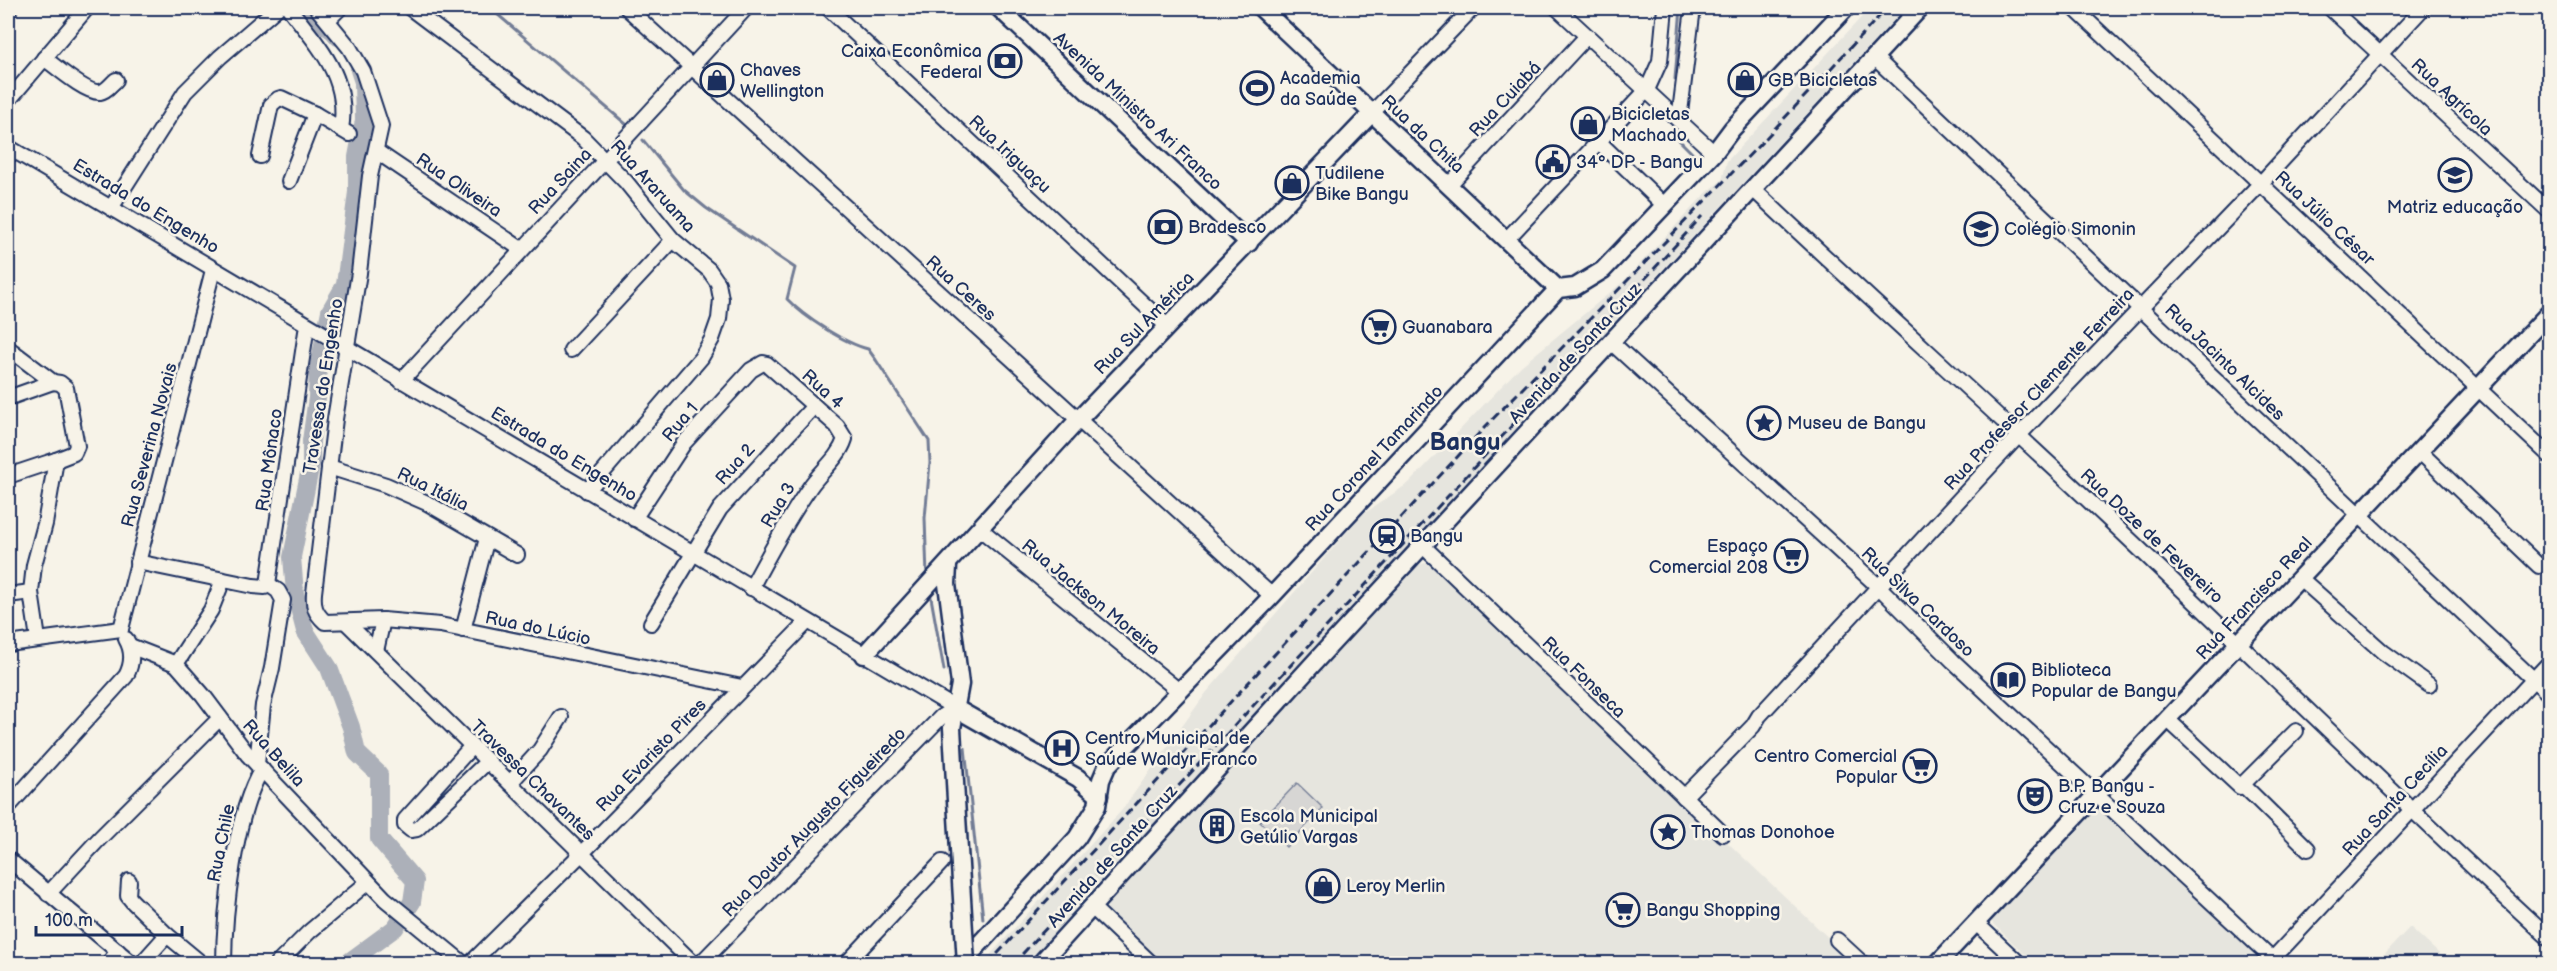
<svg xmlns="http://www.w3.org/2000/svg" width="2557" height="971" font-family="'Balsamiq Sans',sans-serif">
<rect width="100%" height="100%" fill="#f7f3e8"/>
<filter id="ink" filterUnits="userSpaceOnUse"><feTurbulence type="fractalNoise" baseFrequency=".0167" numOctaves="2"/><feDisplacementMap in="SourceGraphic" scale="12" xChannelSelector="R" yChannelSelector="G"/><feConvolveMatrix kernelMatrix="1 2 1 2 8 2 1 2 1" color-interpolation-filters="sRGB"/></filter>
<g filter="url(#ink)">
<!-- built -->
<g fill="#e6e5de">
<path d="M1870,8H1905L1622,313L1530,419L1031,963L982,964L1122,810L1206,693L1362,515L1409,483L1521,366L1624,281L1704,195L1722,180L1727,161Z"/>
<path d="M1425,563L1437,568L1855,963H1161L1107,911L1109,900L1415,566Z"/>
<path d="M2097,808H2104L2255,951V964L2034,963L1993,924L1991,918L2091,811Z"/>
<path d="M2410,927L2449,963H2376Z"/>
</g>
<!-- green -->
<path fill="#d7d6d4" stroke="#798299" stroke-width="1.5" d="M1297,783L1323,808L1286,847L1260,822Z"/>
<g fill="none" stroke-linecap="round" stroke-linejoin="round">
<!-- stream -->
<g stroke="#727c95" stroke-width="3">
<path d="M490,8L627,125"/>
<path d="M1675,79L1681,8"/>
<path d="M1675,136L1697,158"/>
<path d="M643,140L684,190L706,208L795,268L787,299C804,317 844,343 868,349L876,360L929,441L930,463L925,518L927,577"/>
<path d="M930,592L944,670"/>
<path d="M965,748L983,919"/>
</g>
<!-- river -->
<g stroke="#acb0b9" stroke-width="18">
<path d="M300,8L333,31L338,37"/>
<path d="M346,964L395,928L412,902L415,881L379,839V774L357,753L351,727L329,668L305,631L295,593L292,557L311,464V441L317,398L318,370L330,311L345,285L357,192V157L364,120L363,82L359,70"/>
</g>
<!-- minor casing -->
<g stroke="#1b2f5e" stroke-width="18">
<g id="minor">
<path d="M289,8C318,46 350,77 341,129"/>
<path d="M317,8L349,47L363,71L381,126L370,176L359,273L335,419L314,593C313,606 315,613 325,622L383,620L440,625L742,687"/>
<path d="M410,8L583,138L626,182L673,240L709,270L718,283L721,299L719,319L712,339L701,358L587,491"/>
<path d="M627,8L1272,596"/>
<path d="M828,8L1167,326"/>
<path d="M1557,8L1714,153"/>
<path d="M2074,8L2550,456"/>
<path d="M2330,8L2550,212"/>
<path d="M8,10L10,8"/>
<path d="M328,20L340,8"/>
<path d="M1874,57L2550,695"/>
<path d="M44,58C55,66 87,94 100,92C107,91 111,84 116,80"/>
<path d="M8,101L87,8"/>
<path d="M1372,113L1473,8"/>
<path d="M1679,120L1693,8"/>
<path d="M1598,141L1664,205"/>
<path d="M8,147L955,708L941,717L700,964"/>
<path d="M376,151L521,249"/>
<path d="M260,156L271,105L278,99L281,98L315,114L349,134"/>
<path d="M289,181L315,114"/>
<path d="M1449,185L1587,36"/>
<path d="M1753,189C1870,300 1990,407 2107,518C2255,658 2400,801 2550,939"/>
<path d="M111,208L185,92L220,57L277,8"/>
<path d="M1507,239L1647,90L1660,61L1665,8"/>
<path d="M1611,342L1879,587L1953,661L2278,964"/>
<path d="M8,348L53,382L60,383L66,388L77,446L74,453L56,460L45,524L34,565L31,592L38,639"/>
<path d="M571,350L673,240"/>
<path d="M401,381L746,8"/>
<path d="M8,398L53,382"/>
<path d="M2419,451L2539,566"/>
<path d="M329,467L386,485L427,503L517,555"/>
<path d="M8,476L56,460"/>
<path d="M634,519L684,443L751,370L763,363L767,364L837,426L845,439C839,458 821,471 810,487C788,519 769,554 751,588"/>
<path d="M980,529L1179,691"/>
<path d="M1422,545L1723,834"/>
<path d="M137,562L253,586L265,587L268,584L307,325"/>
<path d="M2300,578L2383,652L2429,685"/>
<path d="M8,595L31,592"/>
<path d="M347,623L694,964"/>
<path d="M651,623L720,509L814,406"/>
<path d="M121,629L213,270"/>
<path d="M463,630L487,538"/>
<path d="M8,644L121,629"/>
<path d="M130,646L176,664L203,695L248,755L385,899L464,964"/>
<path d="M376,651L383,620"/>
<path d="M176,664L211,610L223,580"/>
<path d="M2167,719L2240,787L2296,731"/>
<path d="M472,746L405,820V825L411,830L417,829L488,761"/>
<path d="M257,764L263,705L272,668L283,600L278,591L268,584"/>
<path d="M510,783L540,750L561,717"/>
<path d="M2243,785L2308,849"/>
<path d="M1684,797L1753,726L1759,716L2019,435L2261,183L2423,8"/>
<path d="M8,807L126,676C133,663 133,651 126,639"/>
<path d="M8,859L133,964"/>
<path d="M129,881L128,896L132,901L167,935L202,964"/>
<path d="M48,894L100,838L220,718"/>
<path d="M1092,907L1152,964"/>
<path d="M1976,923L2020,964"/>
<path d="M1837,940L1863,964"/>
<path d="M108,964L118,951"/>
<path d="M141,964L167,935"/>
<path d="M224,964C224,912 235,813 262,769"/>
<path d="M277,964L309,932L368,882"/>
<path d="M470,964L582,853L807,622"/>
<path d="M846,964L942,862"/>
<path d="M2268,964L2550,662"/>
</g>
</g>
<!-- major casing -->
<g stroke="#1b2f5e" stroke-width="21">
<g id="major">
<path d="M999,8L1249,243"/>
<path d="M1261,8L1558,289"/>
<path d="M948,566L947,584L960,684L952,728L956,800"/>
<path d="M864,655L1078,420L1372,113"/>
<path d="M955,708L1078,778L1099,796"/>
<path d="M961,964L1077,838L1097,806L1101,780L1107,766L1272,596L1558,289L1575,287L1603,270L1714,153L1732,129L1846,8"/>
<path d="M1040,964L1323,653L1920,8"/>
<path d="M1937,964L2550,312"/>
</g>
</g>
<!-- minor -->
<use href="#minor" stroke="#f7f3e8" stroke-width="14"/>
<!-- major -->
<use href="#major" stroke="#f7f3e8" stroke-width="16"/>
<!-- rail -->
<g stroke="#1b2f5e" stroke-width="3" stroke-dasharray="9 4.5" stroke-linecap="butt">
<path d="M988,964L1485,427L1766,138L1887,8"/>
<path d="M1013,964L1449,495L1702,216"/>
</g>
<!-- major-bridge casing -->
<g stroke="#1b2f5e" stroke-width="21" stroke-linecap="butt">
<path id="major-bridge" d="M956,800L966,964"/>
</g>
<!-- major-bridge -->
<use href="#major-bridge" stroke="#f7f3e8" stroke-width="16"/>
</g>
</g>
<!-- icons -->
<defs>
<g id="bank-ring" transform="scale(1.725)"><circle r="9.5" fill="#f7f3e8" stroke="#1b2f5e" stroke-width="1.5"/><path d="M-6-4H6V4H-6ZM0-2.3a2.3 2.3 0 1 0 0 4.6a2.3 2.3 0 1 0 0-4.6Z" fill="#1b2f5e"/></g>
<g id="shop-ring" transform="scale(1.725)"><circle r="9.5" fill="#f7f3e8" stroke="#1b2f5e" stroke-width="1.5"/><path d="M-5-2.5h2.3a2.7 3.5 0 0 1 5.4 0H5L5.5 6h-11ZM-1.5-2.5h3a1.5 2.3 0 0 0-3 0Z" fill="#1b2f5e"/></g>
<g id="stadium-ring" transform="scale(1.725)"><circle r="9.5" fill="#f7f3e8" stroke="#1b2f5e" stroke-width="1.5"/><path d="M0-5a6.5 5 0 1 0 0 10a6.5 5 0 1 0 0-10ZM-3.5-1.8h7v3.6h-7Z" fill="#1b2f5e"/></g>
<g id="civic-ring" transform="scale(1.725)"><circle r="9.5" fill="#f7f3e8" stroke="#1b2f5e" stroke-width="1.5"/><path d="M-.6-6.5H3V-4.5H.6V-3L4-1V1h2V6H-6V1h2V-1L-.6-3ZM-1.2 2.5V6h2.4V2.5Z" fill="#1b2f5e"/></g>
<g id="school-ring" transform="scale(1.725)"><circle r="9.5" fill="#f7f3e8" stroke="#1b2f5e" stroke-width="1.5"/><path d="M0-5L7-2L0 1L-7-2ZM-4 1L0 2.5L4 1V4Q0 6-4 4Z" fill="#1b2f5e"/></g>
<g id="supermarket-ring" transform="scale(1.725)"><circle r="9.5" fill="#f7f3e8" stroke="#1b2f5e" stroke-width="1.5"/><path d="M-6-5.5h2.5l.6 2H6L4.5 2H-2.5L-4.4-4H-6ZM-1.5 3.2a1.3 1.3 0 1 0 .1 0ZM3 3.2a1.3 1.3 0 1 0 .1 0Z" fill="#1b2f5e"/></g>
<g id="sight-ring" transform="scale(1.725)"><circle r="9.5" fill="#f7f3e8" stroke="#1b2f5e" stroke-width="1.5"/><path d="M0-6L1.8-2.2L6-1.7L2.9 1.2L3.7 5.4L0 3.3L-3.7 5.4L-2.9 1.2L-6-1.7L-1.8-2.2Z" fill="#1b2f5e"/></g>
<g id="station-ring" transform="scale(1.725)"><circle r="9.5" fill="#f7f3e8" stroke="#1b2f5e" stroke-width="1.5"/><path d="M-3-6H3Q5-6 5-4V2Q5 4 3 4L4.5 6H3L1.5 4h-3L-3 6H-4.5L-3 4Q-5 4-5 2V-4Q-5-6-3-6ZM-3.5-4v3h7v-3ZM-3.5 1v1.5H-2V1ZM2 1v1.5H3.5V1Z" fill="#1b2f5e"/></g>
<g id="library-ring" transform="scale(1.725)"><circle r="9.5" fill="#f7f3e8" stroke="#1b2f5e" stroke-width="1.5"/><path d="M-6-4Q-3-5.5-.7-3.5V5Q-3 3-6 4ZM6-4Q3-5.5 .7-3.5V5Q3 3 6 4Z" fill="#1b2f5e"/></g>
<g id="hospital-ring" transform="scale(1.725)"><circle r="9.5" fill="#f7f3e8" stroke="#1b2f5e" stroke-width="1.5"/><path d="M-5-5h3v3.5h4V-5h3V5h-3V1.5h-4V5h-3Z" fill="#1b2f5e"/></g>
<g id="theatre-ring" transform="scale(1.725)"><circle r="9.5" fill="#f7f3e8" stroke="#1b2f5e" stroke-width="1.5"/><path d="M-5-5.5Q0-4 5-5.5V0Q5 5 0 6Q-5 5-5 0ZM-3.3-2.5H-1v1.5H-3.3ZM1-2.5H3.3v1.5H1ZM-2.8 1Q0 5.5 2.8 1Z" fill="#1b2f5e"/></g>
<g id="building-ring" transform="scale(1.725)"><circle r="9.5" fill="#f7f3e8" stroke="#1b2f5e" stroke-width="1.5"/><path d="M-4-6H4V6H1V3H-1V6H-4ZM-2.5-4.3h1.7v1.8h-1.7ZM.8-4.3h1.7v1.8H.8ZM-2.5-1h1.7V.8h-1.7ZM.8-1h1.7V.8H.8Z" fill="#1b2f5e"/></g>
</defs>
<g fill-rule="evenodd">
<use href="#bank-ring" x="1005" y="61"/>
<use href="#shop-ring" x="717" y="80"/>
<use href="#shop-ring" x="1745" y="80"/>
<use href="#stadium-ring" x="1257" y="88"/>
<use href="#shop-ring" x="1588" y="124"/>
<use href="#civic-ring" x="1553" y="162"/>
<use href="#school-ring" x="2455" y="175"/>
<use href="#shop-ring" x="1292" y="183"/>
<use href="#bank-ring" x="1165" y="227"/>
<use href="#school-ring" x="1981" y="229"/>
<use href="#supermarket-ring" x="1379" y="327"/>
<use href="#sight-ring" x="1764" y="423"/>
<use href="#station-ring" x="1387" y="536"/>
<use href="#supermarket-ring" x="1791" y="556"/>
<use href="#library-ring" x="2008" y="680"/>
<use href="#hospital-ring" x="1062" y="748"/>
<use href="#supermarket-ring" x="1920" y="766"/>
<use href="#theatre-ring" x="2035" y="796"/>
<use href="#building-ring" x="1217" y="826"/>
<use href="#sight-ring" x="1668" y="832"/>
<use href="#shop-ring" x="1323" y="886"/>
<use href="#supermarket-ring" x="1623" y="910"/>
</g>
<g text-anchor="middle" stroke-width="5" stroke-linejoin="round" paint-order="stroke">
<!-- poi labels -->
<g font-size="18" fill="#1b2f5e" stroke="#f7f3e8" text-anchor="start">
<text x="982" y="57" text-anchor="end">Caixa Econômica<tspan x="982" dy="21">Federal</tspan></text>
<text x="740" y="76">Chaves<tspan x="740" dy="21">Wellington</tspan></text>
<text x="1280" y="84">Academia<tspan x="1280" dy="21">da Saúde</tspan></text>
<text x="1768" y="86">GB Bicicletas</text>
<text x="1611" y="120">Bicicletas<tspan x="1611" dy="21">Machado</tspan></text>
<text x="1576" y="168">34º DP - Bangu</text>
<text x="1315" y="179">Tudilene<tspan x="1315" dy="21">Bike Bangu</tspan></text>
<text x="2455" y="213" text-anchor="middle">Matriz educação</text>
<text x="1188" y="233">Bradesco</text>
<text x="2004" y="235">Colégio Simonin</text>
<text x="1402" y="333">Guanabara</text>
<text x="1787" y="429">Museu de Bangu</text>
<text x="1410" y="542">Bangu</text>
<text x="1768" y="552" text-anchor="end">Espaço<tspan x="1768" dy="21">Comercial 208</tspan></text>
<text x="2031" y="676">Biblioteca<tspan x="2031" dy="21">Popular de Bangu</tspan></text>
<text x="1085" y="744">Centro Municipal de<tspan x="1085" dy="21">Saúde Waldyr Franco</tspan></text>
<text x="1897" y="762" text-anchor="end">Centro Comercial<tspan x="1897" dy="21">Popular</tspan></text>
<text x="2058" y="792">B.P. Bangu -<tspan x="2058" dy="21">Cruz e Souza</tspan></text>
<text x="1240" y="822">Escola Municipal<tspan x="1240" dy="21">Getúlio Vargas</tspan></text>
<text x="1691" y="838">Thomas Donohoe</text>
<text x="1346" y="892">Leroy Merlin</text>
<text x="1646" y="916">Bangu Shopping</text>
</g>
<!-- street labels -->
<g font-size="18" fill="#1b2f5e" stroke="#f7f3e8">
<text transform="translate(2452 97) rotate(43)" y="6">Rua Agrícola</text>
<text transform="translate(1505 99) rotate(-47)" y="6">Rua Cuiabá</text>
<text transform="translate(1138 111) rotate(43)" y="6">Avenida Ministro Ari Franco</text>
<text transform="translate(1423 134) rotate(43)" y="6">Rua da Chita</text>
<text transform="translate(1010 154) rotate(43)" y="6">Rua Iriguaçu</text>
<text transform="translate(560 181) rotate(-47)" y="6">Rua Saina</text>
<text transform="translate(459 185) rotate(34)" y="6">Rua Oliveira</text>
<text transform="translate(653 186) rotate(48)" y="6">Rua Araruama</text>
<text transform="translate(146 206) rotate(31)" y="6">Estrada do Engenho</text>
<text transform="translate(2325 218) rotate(43)" y="6">Rua Júlio César</text>
<text transform="translate(961 288) rotate(42)" y="6">Rua Ceres</text>
<text transform="translate(1144 323) rotate(-46)" y="6">Rua Sul América</text>
<text transform="translate(1575 353) rotate(-47)" y="6">Avenida de Santa Cruz</text>
<text transform="translate(2225 362) rotate(44)" y="6">Rua Jacinto Alcides</text>
<text transform="translate(323 386) rotate(-81)" y="6">Travessa do Engenho</text>
<text transform="translate(823 389) rotate(42)" y="6">Rua 4</text>
<text transform="translate(2039 389) rotate(-47)" y="6">Rua Professor Clemente Ferreira</text>
<text transform="translate(680 422) rotate(-50)" y="6">Rua 1</text>
<text transform="translate(149 445) rotate(-75)" y="6">Rua Severina Novais</text>
<text transform="translate(564 454) rotate(31)" y="6">Estrada do Engenho</text>
<text transform="translate(1374 458) rotate(-47)" y="6">Rua Coronel Tamarindo</text>
<text transform="translate(269 460) rotate(-82)" y="6">Rua Mônaco</text>
<text transform="translate(735 464) rotate(-48)" y="6">Rua 2</text>
<text transform="translate(433 489) rotate(26)" y="6">Rua Itália</text>
<text transform="translate(778 505) rotate(-59)" y="6">Rua 3</text>
<text transform="translate(2152 536) rotate(43)" y="6">Rua Doze de Fevereiro</text>
<text transform="translate(1091 597) rotate(39)" y="6">Rua Jackson Moreira</text>
<text transform="translate(2254 598) rotate(-47)" y="6">Rua Francisco Real</text>
<text transform="translate(1918 602) rotate(44)" y="6">Rua Silva Cardoso</text>
<text transform="translate(538 628) rotate(12)" y="6">Rua do Lúcio</text>
<text transform="translate(1584 677) rotate(44)" y="6">Rua Fonseca</text>
<text transform="translate(274 753) rotate(48)" y="6">Rua Belila</text>
<text transform="translate(651 755) rotate(-46)" y="6">Rua Evaristo Pires</text>
<text transform="translate(533 780) rotate(44)" y="6">Travessa Chavantes</text>
<text transform="translate(2395 800) rotate(-47)" y="6">Rua Santa Cecília</text>
<text transform="translate(814 822) rotate(-46)" y="6">Rua Doutor Augusto Figueiredo</text>
<text transform="translate(221 843) rotate(-79)" y="6">Rua Chile</text>
<text transform="translate(1112 856) rotate(-48)" y="6">Avenida de Santa Cruz</text>
</g>
<!-- district labels -->
<g font-size="24" font-weight="bold" fill="#1b2f5e" stroke="#f7f3e8">
<text x="1465" y="450">Bangu</text>
</g>
</g>
<!-- margin -->
<rect width="2557" height="971" fill="none" stroke="#f7f3e8" stroke-width="30"/>
<rect x="15" y="15" width="2527" height="941" fill="none" stroke="#1b2f5e" stroke-width="2" filter="url(#ink)"/>
<!-- scale -->
<path d="M36 926v9h146v-9" fill="none" stroke="#1b2f5e" stroke-width="3"/>
<text x="45" y="926" font-size="18" fill="#1b2f5e" stroke="#f7f3e8" stroke-width="4.5" paint-order="stroke">100 m</text>
</svg>
